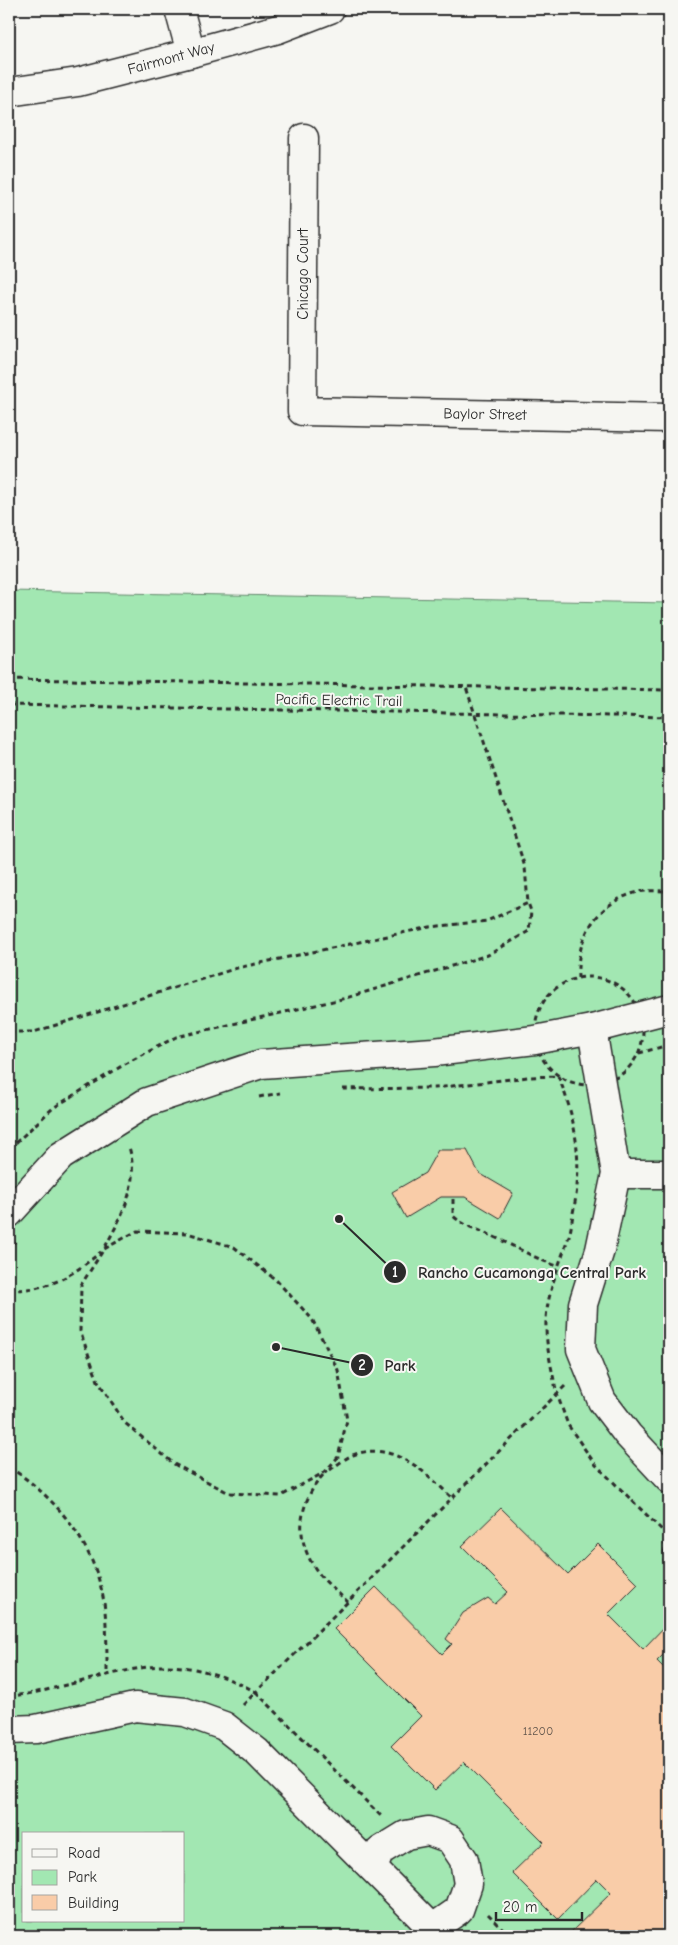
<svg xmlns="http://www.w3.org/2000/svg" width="678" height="1945" font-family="'Comic Neue',sans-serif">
<rect width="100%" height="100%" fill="#f6f6f2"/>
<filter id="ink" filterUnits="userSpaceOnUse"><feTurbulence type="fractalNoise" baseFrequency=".02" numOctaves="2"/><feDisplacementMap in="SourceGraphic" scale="10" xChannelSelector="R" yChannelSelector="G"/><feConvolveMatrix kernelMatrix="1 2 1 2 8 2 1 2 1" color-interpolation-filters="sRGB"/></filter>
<g filter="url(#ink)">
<!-- green -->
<path fill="#a2e7b2" stroke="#66896e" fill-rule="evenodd" d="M9,591L669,603V1936H9ZM24,1834H184V1921H24Z"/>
<!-- building -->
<g fill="#f9cca8" stroke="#2b2b2b">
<path d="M438,1150H467L479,1173L513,1193L500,1218L465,1197H441L406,1218L392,1192L425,1173Z"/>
<path d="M501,1508L568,1574L598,1544L638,1584L608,1614L643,1649L669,1622V1649L657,1661L669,1673V1936H570L568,1935L611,1893L597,1879L558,1919L512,1873L544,1842L464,1762L435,1790L391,1746L421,1716L334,1629L376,1587L442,1654L452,1644L446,1639L463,1613L488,1598L495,1604L508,1592L462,1546Z"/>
</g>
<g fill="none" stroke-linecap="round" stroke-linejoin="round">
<!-- minor casing -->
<g stroke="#2b2b2b" stroke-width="31">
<g id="minor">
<path d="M179,9L191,53"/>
<path d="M9,92L78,82L191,53L278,29L330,9"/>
<path d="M304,138L302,411L669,418"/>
<path d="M592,1029L616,1174L600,1250L583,1304L581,1349L602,1401L628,1435L669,1479"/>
<path d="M616,1174H669"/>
<path d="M9,1213L61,1156L147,1102L261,1064L434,1052L535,1040L592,1029L669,1009"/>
<path d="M9,1730L36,1729L135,1707L185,1712L224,1726L257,1752L440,1936"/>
<path d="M373,1868L380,1851L406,1835L428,1831L450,1839L464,1860L468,1884L459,1910L433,1928"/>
</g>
</g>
<!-- path -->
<g stroke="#2b2b2b" stroke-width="3" stroke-dasharray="5 4" stroke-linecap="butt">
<path d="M9,679L669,690"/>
<path d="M9,705L669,717"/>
<circle cx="589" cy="1031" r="54"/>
<path d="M578,978C576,937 597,902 638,892C648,890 659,891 669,891"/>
<path d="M9,1032H34L237,968L430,927L487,921L528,903L525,867L466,687"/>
<path d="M639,1053L669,1045"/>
<path d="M259,1097L280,1093"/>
<path d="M9,1149L53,1108L125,1064L176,1037L346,998L488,955L529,931L531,911L528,903"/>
<path d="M453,1199V1216C465,1227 478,1229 492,1236C514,1246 534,1258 557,1266"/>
<path d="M137,1231L187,1233L234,1247L276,1280L312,1319L338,1370L347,1420L338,1457L325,1472L281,1496L229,1493L174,1464L125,1423L98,1381L80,1331L81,1285L104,1249Z"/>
<path d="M105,1247C122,1216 140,1184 129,1147"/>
<path d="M9,1251L15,1241"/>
<path d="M9,1290C51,1290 69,1277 101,1252"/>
<path d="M565,1386L557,1394L568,1425L595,1464L666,1534C663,1554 664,1573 669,1593"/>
<path d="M9,1467C59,1499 99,1550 105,1611C107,1632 107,1654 107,1676"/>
<path d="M330,1470C337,1465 345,1458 353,1455C392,1440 426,1472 451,1497"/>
<path d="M323,1475C300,1501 294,1534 313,1565C322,1580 336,1591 348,1602"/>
<path d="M9,1696C28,1695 47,1690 66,1685C95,1679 138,1665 168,1666C199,1667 228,1677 256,1692C357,1594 456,1493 557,1394C552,1370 545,1344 546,1319C548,1291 559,1265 568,1239C571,1231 572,1221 573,1213C583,1166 577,1120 558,1076L528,1077L435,1088L339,1089"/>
<path d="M243,1705L256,1692L382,1817"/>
<path d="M488,1914L510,1936"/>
</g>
<!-- minor -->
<use href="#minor" stroke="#f6f6f2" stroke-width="28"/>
</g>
</g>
<g text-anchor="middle" stroke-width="4" stroke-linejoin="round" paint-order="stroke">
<!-- number labels -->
<g font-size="12" fill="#5e534a">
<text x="538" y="1735">11200</text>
</g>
<!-- street labels -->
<g font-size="15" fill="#2b2b2b" stroke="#f6f6f2">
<text transform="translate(171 58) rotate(-15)" y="5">Fairmont Way</text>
<text transform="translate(303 274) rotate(-90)" y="5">Chicago Court</text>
<text transform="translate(485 414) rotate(1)" y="5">Baylor Street</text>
<text transform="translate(339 700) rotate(1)" y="5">Pacific Electric Trail</text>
</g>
</g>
<!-- callouts -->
<path fill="none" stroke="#2b2b2b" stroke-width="2" d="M339 1219L395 1272M276 1347L362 1365"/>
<g fill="#2b2b2b" stroke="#f6f6f2" stroke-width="2">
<circle cx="339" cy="1219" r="5"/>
<circle cx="276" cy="1347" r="5"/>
<circle cx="395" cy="1272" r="12"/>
<circle cx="362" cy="1365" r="12"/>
</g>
<g font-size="15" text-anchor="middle" font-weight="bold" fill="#fff">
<text x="395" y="1277">1</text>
<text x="362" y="1370">2</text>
</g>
<g font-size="16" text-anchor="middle" font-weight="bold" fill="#2b2b2b" stroke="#f6f6f2" stroke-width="4" stroke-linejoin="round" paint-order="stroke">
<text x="532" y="1278">Rancho Cucamonga Central Park</text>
<text x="400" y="1371">Park</text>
</g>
<!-- margin -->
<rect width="678" height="1945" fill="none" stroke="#f6f6f2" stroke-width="30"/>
<rect x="15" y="15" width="648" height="1915" fill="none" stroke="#2b2b2b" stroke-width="2" filter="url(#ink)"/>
<!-- legend -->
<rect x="22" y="1832" width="162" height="90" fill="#f6f6f2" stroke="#a5a5a2"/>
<rect x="32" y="1849" width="25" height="8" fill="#f6f6f2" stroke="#a5a5a2"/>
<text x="68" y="1858" font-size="15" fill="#2b2b2b">Road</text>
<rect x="32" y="1870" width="25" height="15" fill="#a2e7b2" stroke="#a5a5a2"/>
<text x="68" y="1882" font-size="15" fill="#2b2b2b">Park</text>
<rect x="32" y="1895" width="25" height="15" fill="#f9cca8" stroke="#a5a5a2"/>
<text x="68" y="1908" font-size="15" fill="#2b2b2b">Building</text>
<!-- scale -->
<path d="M496 1912v8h86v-8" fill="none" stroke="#2b2b2b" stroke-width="2.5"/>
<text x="503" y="1912" font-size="15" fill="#2b2b2b" stroke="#f6f6f2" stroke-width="4" paint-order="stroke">20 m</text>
</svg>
